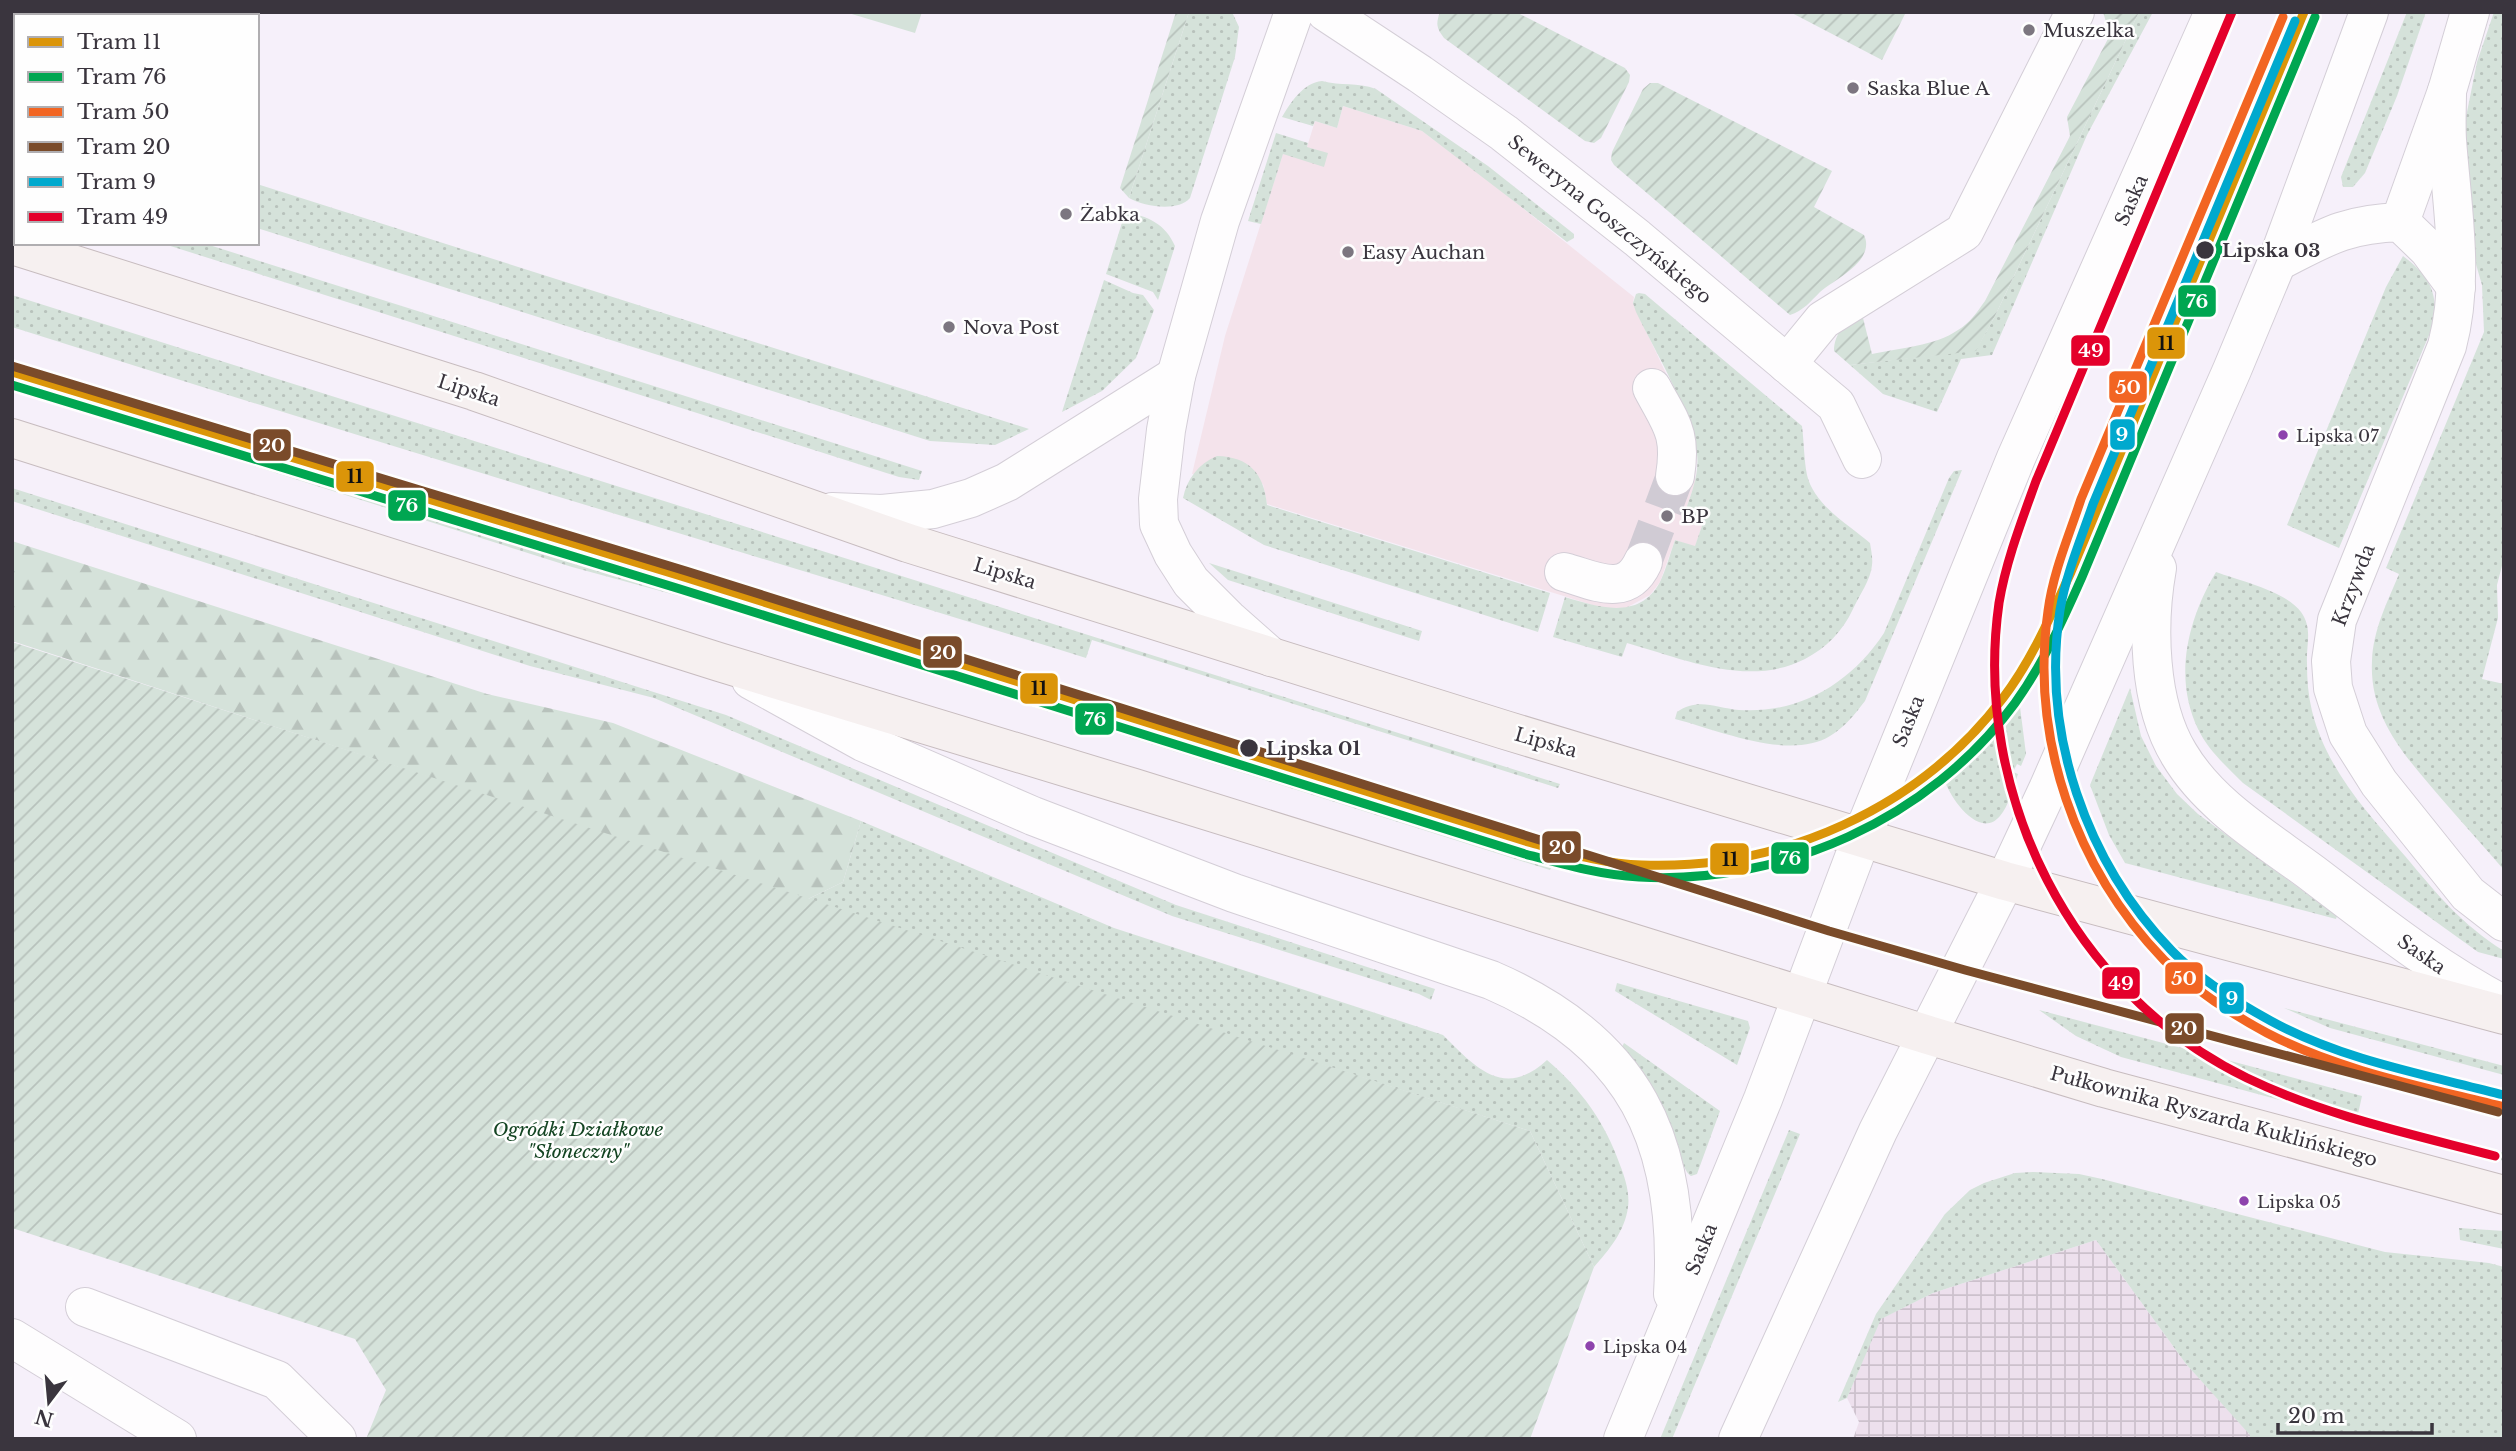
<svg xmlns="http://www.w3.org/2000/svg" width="2516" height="1451" font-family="'Libre Baskerville',serif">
<defs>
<pattern id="industrial-grid" width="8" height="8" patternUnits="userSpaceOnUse" patternTransform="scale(1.75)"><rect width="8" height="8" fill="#ede0ed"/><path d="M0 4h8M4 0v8" fill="none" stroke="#ccc1cc"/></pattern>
<pattern id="grass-dots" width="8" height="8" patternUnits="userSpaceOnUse" patternTransform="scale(1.75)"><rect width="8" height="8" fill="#d5e2da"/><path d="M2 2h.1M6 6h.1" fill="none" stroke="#b8c2bc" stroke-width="1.8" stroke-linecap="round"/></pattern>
<pattern id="forest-firs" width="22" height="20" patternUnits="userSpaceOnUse" patternTransform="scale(1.75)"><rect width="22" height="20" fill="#d5e2da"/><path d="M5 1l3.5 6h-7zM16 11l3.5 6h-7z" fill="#b8c2bc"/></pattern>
<pattern id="garden-furrows" width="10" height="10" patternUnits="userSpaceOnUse" patternTransform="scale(1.75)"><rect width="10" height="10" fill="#d5e2da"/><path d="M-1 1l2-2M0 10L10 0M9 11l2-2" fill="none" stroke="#b8c2bc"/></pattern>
</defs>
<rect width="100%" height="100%" fill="#f6f0fa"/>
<!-- commercial -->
<path fill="#f4e3eb" d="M1343,106L1422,131L1495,186L1634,297L1633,303L1685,414L1697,450L1695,483L1685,512L1704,520L1695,547L1675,540L1660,582L1650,595L1626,608L1615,610L1599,607L1267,504L1263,484L1192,474L1225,336L1283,154L1307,147L1315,121L1337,128Z"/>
<!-- industrial -->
<path fill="url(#industrial-grid)" d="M2096,1240L2186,1364L2251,1435L2250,1439H1853L1859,1422L1847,1398L1880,1319L1933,1293Z"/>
<!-- grass -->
<g fill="url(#grass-dots)">
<path d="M1189,12H1232L1239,27L1235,57L1190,198C1178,212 1145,207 1129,198Z"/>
<path d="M2139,12H2153L2087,135L1992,355L1961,359L1937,412L1883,394L1850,365L1976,350L1995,316Z"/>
<path d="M2407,12H2426L2397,96L2365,173L2353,187H2343L2341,177Z"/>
<path d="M2494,12H2504V558L2497,585L2498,618L2482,679L2504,684V870C2483,846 2461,821 2440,797C2406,757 2369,718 2372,661C2373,630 2387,603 2399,574L2386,568L2484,332L2482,285L2473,254L2464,127L2477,62Z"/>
<path d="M1322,81C1341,86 1357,82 1376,89L1488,166L1574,234V238L1567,242L1422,131L1343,106L1337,128L1315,121L1313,126L1282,117C1291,102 1303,83 1322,81Z"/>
<path d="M1276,133L1308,143L1307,147L1328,153L1324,167L1283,154L1261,224L1248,221Z"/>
<path d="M257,184L1029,429L995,445L930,441L257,228Z"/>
<path d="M1125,213C1148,215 1166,225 1175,246L1158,300L1153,292L1106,274Z"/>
<path d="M161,243H203L922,471L919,480L899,477Z"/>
<path d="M2403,256C2430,276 2440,295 2432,328L2339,548L2287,525L2386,287Z"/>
<path d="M1104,280L1133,293L1143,295L1154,310L1136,358L1102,391L1062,412Z"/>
<path d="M1639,293L1645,294L1802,426C1804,442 1804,460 1807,475C1814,505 1849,525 1870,543C1871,550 1873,558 1872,565C1871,579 1859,596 1853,609C1843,631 1826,648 1805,659C1748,688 1684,659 1627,643L1622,657L1553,637L1565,597C1598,607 1639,621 1660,582C1666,569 1670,554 1675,540L1695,546L1704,520L1685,512C1692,492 1701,470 1696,448C1689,408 1655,351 1636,312L1633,303L1636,294Z"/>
<path d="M12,295L1560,784L1558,788L1092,640L1086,658C728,547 369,441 12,327Z"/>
<path d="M12,383L222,450L678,587L1553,864L1550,870L701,602L572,567L12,389Z"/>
<path d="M1217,456C1249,457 1264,473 1267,505L1550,593L1538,632L1264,545L1183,498C1187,479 1198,464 1217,456Z"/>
<path d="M1962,470L1865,701C1855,714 1845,727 1830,736C1789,761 1718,730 1675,719L1677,712C1698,697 1716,708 1739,710C1800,714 1851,683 1884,633L1949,478L1954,471Z"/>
<path d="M12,488L726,715L1176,905L1435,989L1431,1000L1419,994L1172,916L654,698L530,666L12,501Z"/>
<path d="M1209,563L1422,631L1419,641L1228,580Z"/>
<path d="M2216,572C2240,581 2286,591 2301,612C2313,629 2306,644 2307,663C2307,679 2308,695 2312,711C2327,770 2366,811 2405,856C2437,894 2461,924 2504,951V959L2478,952L2243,783C2226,766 2208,750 2198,729C2173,677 2188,619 2216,572Z"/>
<path d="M2130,688L2141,736L2156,766L2177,794L2198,814L2337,916L2336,919L2125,863L2109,835L2090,785Z"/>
<path d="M2019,699L2026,754L2021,766L2017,764L2013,772L2018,774C2013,787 2009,806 2000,816C1979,841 1949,796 1944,779L1990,735Z"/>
<path d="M861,821L1114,928L1443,1035C1475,1067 1504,1100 1547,1060C1581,1089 1605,1122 1620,1165C1625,1177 1630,1194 1628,1207C1625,1231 1609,1250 1594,1267L1530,1131L806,900L843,882Z"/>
<path d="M1617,983L1748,1021L1750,1028L1737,1065L1615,991Z"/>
<path d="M2284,1008L2504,1066V1075L2330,1028Z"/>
<path d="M2039,1010L2362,1096L2358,1114L2504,1153V1161L2121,1057L2076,1036Z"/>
<path d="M1624,1043L1720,1111L1697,1174L1691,1176C1682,1170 1681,1152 1677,1142C1663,1106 1647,1076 1622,1047Z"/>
<path d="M1789,1130L1800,1134L1672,1439H1660Z"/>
<path d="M2033,1172L2079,1174L2102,1179L2385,1252L2489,1263L2504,1267V1439H2250V1435L2186,1364L2096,1240L1933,1293L1881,1319L1847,1398L1838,1402L1876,1314L1945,1214L1970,1190L1984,1183L2015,1173Z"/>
<path d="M2459,1228L2504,1231V1249L2460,1240Z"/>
</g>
<!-- forest -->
<path fill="url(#forest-firs)" d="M12,541L487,694L613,723L861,821L843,882L806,900L12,641Z"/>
<!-- park -->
<path fill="#d5e2da" d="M845,12H922L915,33Z"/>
<!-- garden -->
<g fill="url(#garden-furrows)">
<path d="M1176,12H1189L1129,198L1120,188Z"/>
<path d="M1440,12H1516L1625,68L1630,75L1629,82L1601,138L1594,143L1585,141L1444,38C1436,28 1436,23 1440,12Z"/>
<path d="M1790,12H1906L1882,60Z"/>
<path d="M2103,12H2139L1995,316L1976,351L1850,365L1834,351C1834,334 1846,319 1863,318L1872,354C1899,348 1935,346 1958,330C1970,323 1977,312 1985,301L2070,136L2067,117L2110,35Z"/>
<path d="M1650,83H1658L1832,171L1814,207L1864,235C1876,261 1835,279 1820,292C1811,301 1803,311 1790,315L1614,165L1611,160L1612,152L1643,89Z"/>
<path d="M12,642L1530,1131L1594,1267L1530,1439H366L386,1390L355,1339L12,1228Z"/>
</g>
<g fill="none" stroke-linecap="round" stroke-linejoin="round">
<!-- minor-tunnel -->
<path stroke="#d0cbd4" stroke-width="38" stroke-dasharray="38 19" stroke-linecap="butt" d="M1643,562L1675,476"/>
<!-- minor casing -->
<g stroke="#d4ced7" stroke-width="40">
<g id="minor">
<path d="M1326,12L1420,74L1504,133L1637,238L1836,405L1862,459"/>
<path d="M89,16V12"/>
<path d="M213,16V12"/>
<path d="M2447,91C2447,107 2446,124 2447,140C2452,208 2465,279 2447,346L2337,620L2331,661L2333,688L2348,734L2379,783L2468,894L2504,922"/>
<path d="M2400,222L2447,91L2470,12"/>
<path d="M2277,262C2324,238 2344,224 2400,222L2428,249L2456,287"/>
<path d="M1787,364L1823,320L1964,232L2075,12"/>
<path d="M1652,388C1671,424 1682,433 1675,476"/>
<path d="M832,512L882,514L933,509L971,498L1007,482L1176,376"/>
<path d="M2157,568C2147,624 2148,703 2179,754C2209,805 2265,838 2312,873C2374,920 2435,969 2504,1005"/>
<path d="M1564,572C1594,580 1626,599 1643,562"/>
<path d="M1271,657L1228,619L1191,582L1173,554L1159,524L1158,499L1166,430L1176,376L1220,221L1294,12"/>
<path d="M751,680L863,742L1033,816L1234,893L1491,980C1635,1042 1682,1141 1673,1294"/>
<path d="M85,1307L277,1380L337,1439"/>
<path d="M12,1338L177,1439"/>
<path d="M1623,1439L1763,1099L1861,839L2016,458L2214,12"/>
<path d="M1738,1439L1878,1131L2005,881L2048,789L2232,370L2277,262L2369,12"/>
</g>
</g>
<!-- major casing -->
<g stroke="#c7bcbf" stroke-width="40">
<g id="major">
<path d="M12,245L474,391L908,543L1505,730L2005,881L2504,1015"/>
<path d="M12,438L719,662L1134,788L1925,1034L2104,1088L2504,1195"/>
</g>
</g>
<!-- minor -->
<use href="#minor" stroke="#fefdfe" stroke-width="38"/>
<!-- major -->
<use href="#major" stroke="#f6f0f0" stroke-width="38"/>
<!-- tram-1 casing -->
<g stroke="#fefefe" stroke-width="14">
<path id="tram-1" d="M12,372L684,577L1528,842C1565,852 1603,864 1642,865C1781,870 1919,809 2003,698C2032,660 2051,615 2071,572L2304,12"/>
</g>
<!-- tram-2 casing -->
<g stroke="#fefefe" stroke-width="14">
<path id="tram-2" d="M12,385L680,589L1525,854C1562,864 1600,875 1639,877C1782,885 1930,819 2015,703C2043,664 2063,620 2082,577L2315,17"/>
</g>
<!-- tram-3 casing -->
<g stroke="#fefefe" stroke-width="14">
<path id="tram-3" d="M2283,17L2081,499C2069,536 2053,572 2048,611C2030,738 2075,868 2164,960C2193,989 2230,1013 2267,1033C2340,1071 2425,1087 2504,1107"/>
</g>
<!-- tram-4 casing -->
<g stroke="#fefefe" stroke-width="14">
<path id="tram-4" d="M12,366L686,571L1829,931L1965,970L2498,1112"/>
</g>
<!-- tram-5 casing -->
<g stroke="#fefefe" stroke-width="14">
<path id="tram-5" d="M2295,21L2093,504C2081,539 2066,574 2060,610C2041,733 2086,862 2172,951C2200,980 2236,1002 2271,1021C2342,1060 2427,1075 2504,1095"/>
</g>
<!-- tram-6 casing -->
<g stroke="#fefefe" stroke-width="14">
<path id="tram-6" d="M2232,12L2036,481C2022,520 2006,561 1999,603C1972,794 2072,993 2247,1078C2326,1116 2411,1134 2495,1156"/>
</g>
<!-- tram-1 -->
<use href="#tram-1" stroke="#db9509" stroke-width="9"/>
<!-- tram-2 -->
<use href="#tram-2" stroke="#00a651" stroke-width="9"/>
<!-- tram-3 -->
<use href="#tram-3" stroke="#f26522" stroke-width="9"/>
<!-- tram-4 -->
<use href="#tram-4" stroke="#7a4b2a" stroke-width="9"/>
<!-- tram-5 -->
<use href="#tram-5" stroke="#00a9ce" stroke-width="9"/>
<!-- tram-6 -->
<use href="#tram-6" stroke="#e4002b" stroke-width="9"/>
</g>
<!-- markers -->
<g fill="#7c7680" stroke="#fefefe" stroke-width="2.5">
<circle cx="2029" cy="30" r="7"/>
<circle cx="1853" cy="88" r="7"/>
<circle cx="1066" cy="214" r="7"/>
<circle cx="1348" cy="252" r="7"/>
<circle cx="949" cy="327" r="7"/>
<circle cx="1667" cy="516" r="7"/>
</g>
<g fill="#3a353e" stroke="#fefefe" stroke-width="2.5">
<circle cx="2205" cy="250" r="10"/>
<circle cx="1249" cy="748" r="10"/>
</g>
<g fill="#8e44ad" stroke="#fefefe" stroke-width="2.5">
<circle cx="2283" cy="435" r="6"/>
<circle cx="2244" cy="1201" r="6"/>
<circle cx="1590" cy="1346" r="6"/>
</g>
<g text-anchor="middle" stroke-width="5" stroke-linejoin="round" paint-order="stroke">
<!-- bus labels -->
<g font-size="17" fill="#3a353e" stroke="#fefefe" text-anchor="start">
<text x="2296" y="442">Lipska 07</text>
<text x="2257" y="1208">Lipska 05</text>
<text x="1603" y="1353">Lipska 04</text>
</g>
<!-- poi labels -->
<g font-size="19" fill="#3a353e" stroke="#fefefe" text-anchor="start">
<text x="2043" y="37">Muszelka</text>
<text x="1867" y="95">Saska Blue A</text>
<text x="1080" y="221">Żabka</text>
<text x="1362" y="259">Easy Auchan</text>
<text x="963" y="334">Nova Post</text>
<text x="1681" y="523">BP</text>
</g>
<!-- street labels -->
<g font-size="19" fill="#3a353e" stroke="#fefefe">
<text transform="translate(2131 200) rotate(-66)" y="7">Saska</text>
<text transform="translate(1610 219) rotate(39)" y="7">Seweryna Goszczyńskiego</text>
<text transform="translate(469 390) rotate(18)" y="7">Lipska</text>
<text transform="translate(1005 573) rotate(17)" y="7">Lipska</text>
<text transform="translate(2353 585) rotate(-69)" y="7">Krzywda</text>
<text transform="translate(1908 721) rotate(-68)" y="7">Saska</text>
<text transform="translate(1546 742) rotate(16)" y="7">Lipska</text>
<text transform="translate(2422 954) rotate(35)" y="7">Saska</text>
<text transform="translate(2214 1116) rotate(15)" y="7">Pułkownika Ryszarda Kuklińskiego</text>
<text transform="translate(1701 1249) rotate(-68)" y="7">Saska</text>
</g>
<!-- stop labels -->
<g font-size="19" font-weight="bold" fill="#3a353e" stroke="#fefefe" text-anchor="start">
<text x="2222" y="257">Lipska 03</text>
<text x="1266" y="755">Lipska 01</text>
</g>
<!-- park labels -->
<g font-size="19" font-style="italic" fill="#134422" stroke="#fefefe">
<text x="578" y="1136">Ogródki Działkowe<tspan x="578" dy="22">"Słoneczny"</tspan></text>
</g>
</g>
<g stroke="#fefefe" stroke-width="2.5">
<rect x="2177" y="284" width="40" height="34" rx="7" fill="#00a651"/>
<rect x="2146" y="326" width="40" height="34" rx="7" fill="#db9509"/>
<rect x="2070" y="334" width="41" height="33" rx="7" fill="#e4002b"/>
<rect x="2108" y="370" width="40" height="34" rx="7" fill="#f26522"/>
<rect x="2109" y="418" width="27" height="33" rx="7" fill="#00a9ce"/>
<rect x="252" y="428" width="40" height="34" rx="7" fill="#7a4b2a"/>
<rect x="335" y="460" width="40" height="33" rx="7" fill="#db9509"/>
<rect x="387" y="489" width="40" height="33" rx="7" fill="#00a651"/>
<rect x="922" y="635" width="41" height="34" rx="7" fill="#7a4b2a"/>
<rect x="1019" y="672" width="40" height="33" rx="7" fill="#db9509"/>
<rect x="1074" y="702" width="41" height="34" rx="7" fill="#00a651"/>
<rect x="1541" y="830" width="41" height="34" rx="7" fill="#7a4b2a"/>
<rect x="1770" y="841" width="40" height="34" rx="7" fill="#00a651"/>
<rect x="1709" y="842" width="41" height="34" rx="7" fill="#db9509"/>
<rect x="2164" y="961" width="40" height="34" rx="7" fill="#f26522"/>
<rect x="2101" y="966" width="40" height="34" rx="7" fill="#e4002b"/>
<rect x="2218" y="981" width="27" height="34" rx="7" fill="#00a9ce"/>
<rect x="2164" y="1012" width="41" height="33" rx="7" fill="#7a4b2a"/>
</g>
<g font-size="19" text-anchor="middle" font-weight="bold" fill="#fff">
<text x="2197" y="308">76</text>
<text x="2091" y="357">49</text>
<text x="2128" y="394">50</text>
<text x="2122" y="441">9</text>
<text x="272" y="452">20</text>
<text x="407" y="512">76</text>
<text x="943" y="659">20</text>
<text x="1095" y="726">76</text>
<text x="1562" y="854">20</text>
<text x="1790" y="865">76</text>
<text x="2184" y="985">50</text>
<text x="2121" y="990">49</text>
<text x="2232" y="1005">9</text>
<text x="2184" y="1035">20</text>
</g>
<g font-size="19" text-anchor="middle" font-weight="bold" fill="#111">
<text x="2166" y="350">11</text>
<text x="355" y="483">11</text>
<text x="1039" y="695">11</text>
<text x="1730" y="866">11</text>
</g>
<!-- border -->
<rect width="2516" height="1451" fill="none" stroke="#3a353e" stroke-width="28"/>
<!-- legend -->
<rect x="14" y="14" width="245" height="231" fill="#fefefe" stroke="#b0aeb1" stroke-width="2"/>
<rect x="28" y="37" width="35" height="10" fill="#db9509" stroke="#b0aeb1" stroke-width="2"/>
<text x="77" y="49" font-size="21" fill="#3a353e">Tram 11</text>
<rect x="28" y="72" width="35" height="10" fill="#00a651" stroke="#b0aeb1" stroke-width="2"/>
<text x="77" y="84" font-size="21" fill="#3a353e">Tram 76</text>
<rect x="28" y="107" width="35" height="10" fill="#f26522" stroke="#b0aeb1" stroke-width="2"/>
<text x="77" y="119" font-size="21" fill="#3a353e">Tram 50</text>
<rect x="28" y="142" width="35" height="10" fill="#7a4b2a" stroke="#b0aeb1" stroke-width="2"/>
<text x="77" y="154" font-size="21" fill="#3a353e">Tram 20</text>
<rect x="28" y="177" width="35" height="10" fill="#00a9ce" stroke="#b0aeb1" stroke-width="2"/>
<text x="77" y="189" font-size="21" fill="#3a353e">Tram 9</text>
<rect x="28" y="212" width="35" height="10" fill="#e4002b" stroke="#b0aeb1" stroke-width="2"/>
<text x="77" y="224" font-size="21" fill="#3a353e">Tram 49</text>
<!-- north arrow -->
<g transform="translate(49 1402) rotate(196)" stroke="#fefefe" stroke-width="5" paint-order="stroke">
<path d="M0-5L12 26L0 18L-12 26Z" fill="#3a353e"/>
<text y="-10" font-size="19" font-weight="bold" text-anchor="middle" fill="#3a353e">N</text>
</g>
<!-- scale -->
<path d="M2278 1423v10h154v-10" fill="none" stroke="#3a353e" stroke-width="3.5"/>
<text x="2288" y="1423" font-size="21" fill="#3a353e" stroke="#fefefe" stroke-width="5" paint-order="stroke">20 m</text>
</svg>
